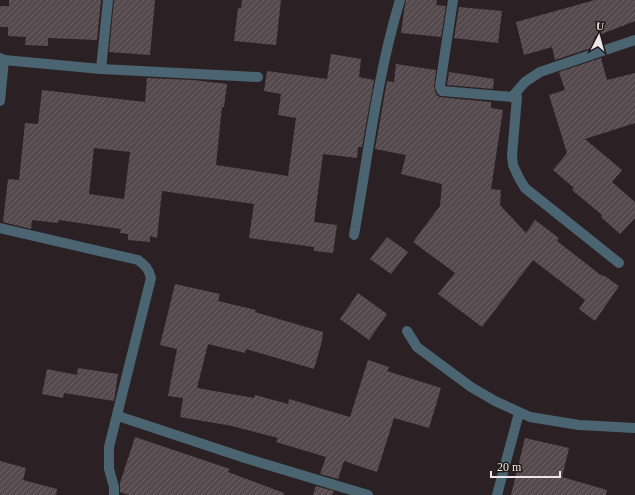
<svg xmlns="http://www.w3.org/2000/svg" width="635" height="495" font-family="Georgia,serif">
<defs>
<pattern id="building-hatch" width="6" height="6" patternUnits="userSpaceOnUse"><rect width="6" height="6" fill="#54494c"/><path d="M-1 1l2-2M0 6l6-6M5 7l2-2" fill="none" stroke="#6d6366"/></pattern>
</defs>
<rect width="100%" height="100%" fill="#2b2124"/>
<!-- building -->
<g fill="url(#building-hatch)" fill-rule="evenodd">
<path d="M9,0H101L97,40L48,38V46L25,45L26,37L8,36V27H0V6H9Z"/>
<path d="M114,0H155L150,55L109,52Z"/>
<path d="M242,0H281L276,45L234,41L238,8H241Z"/>
<path d="M406,0H437L436,5L446,6L441,37L401,33L404,11Z"/>
<path d="M595,0H635V21L594,37L597,46L555,60L552,47L524,55L516,22Z"/>
<path d="M459,7L502,11L498,43L454,38Z"/>
<path d="M331,54L361,59L359,77L374,80L362,147H358L357,158L323,154L314,222L337,225L333,253L314,251V247L249,238L254,204L162,191L157,238L150,236V242L128,240V234L120,233L121,229L59,220L58,223L32,220L31,229L3,222L8,179L19,180L25,123L38,124L42,90L145,102L147,78L193,80L227,84L224,107H222L216,165L288,176L296,118L278,115L281,94L264,91L267,71L327,79ZM94,148L130,152L124,199L89,194Z"/>
<path d="M601,58L607,80L635,73V123L585,139L622,170L612,182L635,202V218L620,234L601,217L602,215L572,190L574,188L553,170L567,153L549,95L565,90L559,72Z"/>
<path d="M396,64L436,70L434,87L436,94L439,97L491,102V108L503,110L491,189L501,190L500,205L526,233L535,220L559,238L557,241L602,276L603,275L619,286L595,321L579,309L585,300L533,260L482,327L438,294L455,273L413,242L440,206L442,184L401,174L406,155L375,149L387,81L394,82Z"/>
<path d="M449,72L494,79L493,89L447,85Z"/>
<path d="M387,237L408,252L391,274L370,259Z"/>
<path d="M175,284L220,294L218,301L256,310L255,312L323,332L322,341L314,369L246,349L245,353L208,344L197,388L254,398L255,395L288,404L289,399L350,417L368,360L389,367L387,371L441,388L429,428L394,418L377,472L344,461L338,479L320,474L326,457L276,442L278,438L232,426L180,417L183,398L168,396L177,349L160,345Z"/>
<path d="M358,293L387,314L369,340L340,319Z"/>
<path d="M78,368L118,374L114,401L64,393L63,398L42,394L47,369L77,375Z"/>
<path d="M135,437L230,469L228,472L284,493V495H129L120,492V483Z"/>
<path d="M525,438L569,448L562,477L607,490L606,495H511Z"/>
<path d="M0,461L26,468L23,480L57,489L56,495H0Z"/>
<path d="M316,486L334,491L332,495H313Z"/>
</g>
<g fill="none" stroke-linecap="round" stroke-linejoin="round">
<!-- street -->
<g stroke="#4a6571" stroke-width="10">
<path d="M453,0L441,79L440,87L442,91L512,97"/>
<path d="M0,58L4,60L0,101"/>
<path d="M4,60L101,69L258,77"/>
<path d="M101,69L108,0"/>
<path d="M0,228L138,260C145,265 149,269 151,278L109,447V469L114,487V495"/>
<path d="M354,235C368,156 377,76 400,0"/>
<path d="M619,263L525,188L519,178L513,165L512,155L517,97H512L525,82L540,72L635,40"/>
<path d="M407,331L417,347L471,387L495,401L530,417L579,425L635,428"/>
<path d="M118,416L245,458L368,495"/>
<path d="M497,495L519,413"/>
</g>
</g>
<!-- north arrow -->
<g transform="translate(599 36) rotate(6)" stroke="#21181a" stroke-width="3" paint-order="stroke">
<path d="M0-3L7 15L0 10L-7 15Z" fill="#ede6e7"/>
<text y="-6" font-size="11" font-weight="bold" text-anchor="middle" fill="#ede6e7">U</text>
</g>
<!-- scale -->
<path d="M491 471v6h69v-6" fill="none" stroke="#ede6e7" stroke-width="2"/>
<text x="497" y="471" font-size="12" fill="#ede6e7" stroke="#21181a" stroke-width="3" paint-order="stroke">20 m</text>
</svg>
